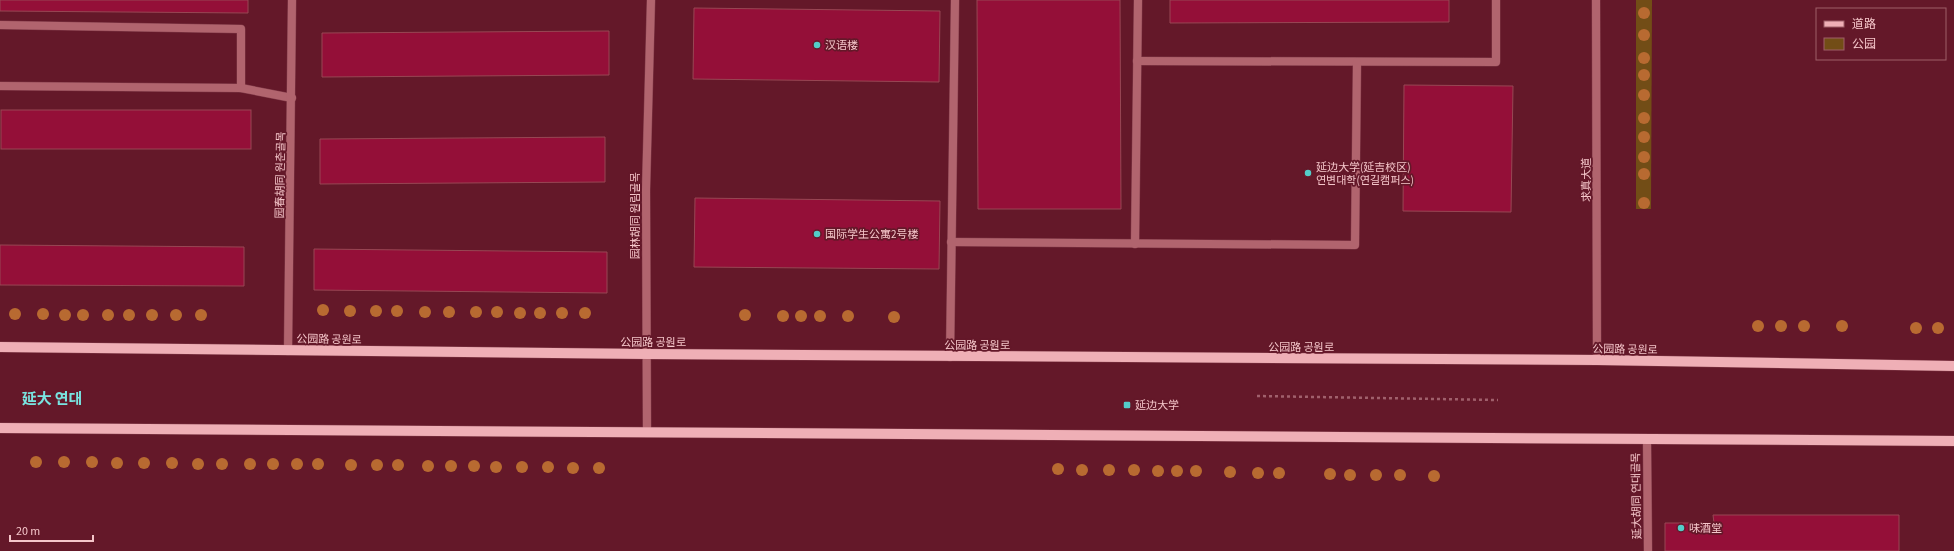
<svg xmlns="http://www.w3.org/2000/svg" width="1954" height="551" font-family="'Source Sans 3','Noto Sans SC','Noto Sans KR',sans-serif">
<rect width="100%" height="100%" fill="#641829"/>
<!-- green -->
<path fill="#724d16" d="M1636,0H1652L1651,209H1636Z"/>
<!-- building -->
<g fill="#940f38" stroke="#984754">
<path d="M0,0H248V13L0,11Z"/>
<path d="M977,0H1120L1121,209H978Z"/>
<path d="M1170,0H1449V22L1170,23Z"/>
<path d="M694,8L940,11L939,82L693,79Z"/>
<path d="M609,31V75L322,77V33Z"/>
<path d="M1404,85L1513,86L1511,212L1403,211Z"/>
<rect x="1" y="110" width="250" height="39"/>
<path d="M605,137V182L320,184V139Z"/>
<path d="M695,198L940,201L939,269L694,267Z"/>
<path d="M0,245L244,247V286L0,285Z"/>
<path d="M314,249L607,252V293L314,290Z"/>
<path d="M1713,515H1899V551H1665V523H1714Z"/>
</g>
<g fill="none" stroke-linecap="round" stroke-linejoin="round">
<!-- service casing -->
<g stroke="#813b49" stroke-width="9">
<g id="service">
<path d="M1596,0L1597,360"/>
<path d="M0,25L241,29V88"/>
<path d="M1137,61L1496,62V0"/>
<path d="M0,86L241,88L292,98"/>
<path d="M951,242L1355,245L1357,62"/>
<path d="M1135,244L1138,0"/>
<path d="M950,357L955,0"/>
</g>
</g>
<!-- minor casing -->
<g stroke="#813b49" stroke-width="9">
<g id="minor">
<path d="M288,351L292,0"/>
<path d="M647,433L646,190L651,0"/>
<path d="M1647,440L1648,551"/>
</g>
</g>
<!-- primary casing -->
<g stroke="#813b49" stroke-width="11">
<g id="primary">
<path d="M0,347L647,354L1597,360L1954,366"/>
<path d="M0,428L1954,441"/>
</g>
</g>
<!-- path -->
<path stroke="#a0606c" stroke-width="2.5" stroke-dasharray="3 3" stroke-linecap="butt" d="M1257,396L1498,400"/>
<!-- service -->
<use href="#service" stroke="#b1646e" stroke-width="8"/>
<!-- minor -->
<use href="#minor" stroke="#b1646e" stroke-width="8"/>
<!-- primary -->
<use href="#primary" stroke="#efafb6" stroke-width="10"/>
</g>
<!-- trees -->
<g fill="#b86a31">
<circle cx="1644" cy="13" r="6"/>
<circle cx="1644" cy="35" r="6"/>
<circle cx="1644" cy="58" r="6"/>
<circle cx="1644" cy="75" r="6"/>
<circle cx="1644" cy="95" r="6"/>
<circle cx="1644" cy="118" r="6"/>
<circle cx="1644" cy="137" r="6"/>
<circle cx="1644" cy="157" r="6"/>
<circle cx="1644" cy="174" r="6"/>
<circle cx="1644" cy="203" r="6"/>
<circle cx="323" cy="310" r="6"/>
<circle cx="350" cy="311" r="6"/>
<circle cx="376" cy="311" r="6"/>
<circle cx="397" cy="311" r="6"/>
<circle cx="425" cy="312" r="6"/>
<circle cx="449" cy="312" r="6"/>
<circle cx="476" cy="312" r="6"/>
<circle cx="497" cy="312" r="6"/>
<circle cx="520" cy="313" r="6"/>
<circle cx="540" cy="313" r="6"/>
<circle cx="562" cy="313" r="6"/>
<circle cx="585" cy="313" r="6"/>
<circle cx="15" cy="314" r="6"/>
<circle cx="43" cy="314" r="6"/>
<circle cx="65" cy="315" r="6"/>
<circle cx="83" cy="315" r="6"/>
<circle cx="108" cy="315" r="6"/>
<circle cx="129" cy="315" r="6"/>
<circle cx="152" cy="315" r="6"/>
<circle cx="176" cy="315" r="6"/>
<circle cx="201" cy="315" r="6"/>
<circle cx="745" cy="315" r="6"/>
<circle cx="783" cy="316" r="6"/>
<circle cx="801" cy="316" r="6"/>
<circle cx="820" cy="316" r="6"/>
<circle cx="848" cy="316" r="6"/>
<circle cx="894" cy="317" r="6"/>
<circle cx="1758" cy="326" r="6"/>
<circle cx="1781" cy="326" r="6"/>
<circle cx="1804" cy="326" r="6"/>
<circle cx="1842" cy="326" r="6"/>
<circle cx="1916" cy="328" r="6"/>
<circle cx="1938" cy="328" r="6"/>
<circle cx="36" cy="462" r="6"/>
<circle cx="64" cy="462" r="6"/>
<circle cx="92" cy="462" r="6"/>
<circle cx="117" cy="463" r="6"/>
<circle cx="144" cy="463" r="6"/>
<circle cx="172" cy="463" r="6"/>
<circle cx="198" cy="464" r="6"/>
<circle cx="222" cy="464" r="6"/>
<circle cx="250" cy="464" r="6"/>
<circle cx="273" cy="464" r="6"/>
<circle cx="297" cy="464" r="6"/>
<circle cx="318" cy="464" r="6"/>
<circle cx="351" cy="465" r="6"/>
<circle cx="377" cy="465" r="6"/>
<circle cx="398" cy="465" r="6"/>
<circle cx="428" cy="466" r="6"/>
<circle cx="451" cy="466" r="6"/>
<circle cx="474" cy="466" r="6"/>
<circle cx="496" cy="467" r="6"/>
<circle cx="522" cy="467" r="6"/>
<circle cx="548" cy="467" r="6"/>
<circle cx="573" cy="468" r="6"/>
<circle cx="599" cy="468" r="6"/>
<circle cx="1058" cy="469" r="6"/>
<circle cx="1082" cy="470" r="6"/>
<circle cx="1109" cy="470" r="6"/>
<circle cx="1134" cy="470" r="6"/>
<circle cx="1158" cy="471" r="6"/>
<circle cx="1177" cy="471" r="6"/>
<circle cx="1196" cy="471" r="6"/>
<circle cx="1230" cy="472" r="6"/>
<circle cx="1258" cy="473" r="6"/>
<circle cx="1279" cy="473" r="6"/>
<circle cx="1330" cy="474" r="6"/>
<circle cx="1350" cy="475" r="6"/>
<circle cx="1376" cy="475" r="6"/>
<circle cx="1400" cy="475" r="6"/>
<circle cx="1434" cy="476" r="6"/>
</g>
<!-- markers -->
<g fill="#53cdc9" stroke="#641829" stroke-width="1.5">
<circle cx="817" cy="45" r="4"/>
<circle cx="1308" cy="173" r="4"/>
<circle cx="817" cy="234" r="4"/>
<rect x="1123" y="401" width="8" height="8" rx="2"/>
<circle cx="1681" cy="528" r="4"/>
</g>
<g text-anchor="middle" stroke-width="3.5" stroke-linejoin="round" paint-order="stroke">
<!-- poi labels -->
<g font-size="11" fill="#f5c6ca" stroke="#641829" text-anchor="start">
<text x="825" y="49">汉语楼</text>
<text x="1316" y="171">延边大学(延吉校区)<tspan x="1316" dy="13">연변대학(연길캠퍼스)</tspan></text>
<text x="825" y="238">国际学生公寓2号楼</text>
<text x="1135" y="409">延边大学</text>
<text x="1689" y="532">味酒堂</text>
</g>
<!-- street labels -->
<g font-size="11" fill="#f5c6ca" stroke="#641829">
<text transform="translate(280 175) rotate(-89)" y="4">园春胡同 원춘골목</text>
<text transform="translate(1586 180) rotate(-90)" y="4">求真大道</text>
<text transform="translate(635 216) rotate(-90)" y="4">园林胡同 원림골목</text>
<text transform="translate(329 339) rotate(1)" y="4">公园路 공원로</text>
<text x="653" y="346">公园路 공원로</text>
<text x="977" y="349">公园路 공원로</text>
<text x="1301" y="351">公园路 공원로</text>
<text transform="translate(1625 349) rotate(1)" y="4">公园路 공원로</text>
<text transform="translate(1636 496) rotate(-91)" y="4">延大胡同 연대골목</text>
</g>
<!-- district labels -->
<g font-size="15" font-weight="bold" fill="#79e4e0" stroke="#641829">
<text x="52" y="404">延大 연대</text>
</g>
</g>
<!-- legend -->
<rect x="1816" y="8" width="130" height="52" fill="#641829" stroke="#9e5e69"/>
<rect x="1824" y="21" width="20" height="6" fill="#efafb6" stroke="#9e5e69"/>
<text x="1852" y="28" font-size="12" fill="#f5c6ca">道路</text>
<rect x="1824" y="38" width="20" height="12" fill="#724d16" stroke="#9e5e69"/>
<text x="1852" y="48" font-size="12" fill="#f5c6ca">公园</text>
<!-- scale -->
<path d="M10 535v6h83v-6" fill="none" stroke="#f5c6ca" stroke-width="2"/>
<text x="16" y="535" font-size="12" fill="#f5c6ca" stroke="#641829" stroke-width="3" paint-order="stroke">20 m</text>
</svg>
